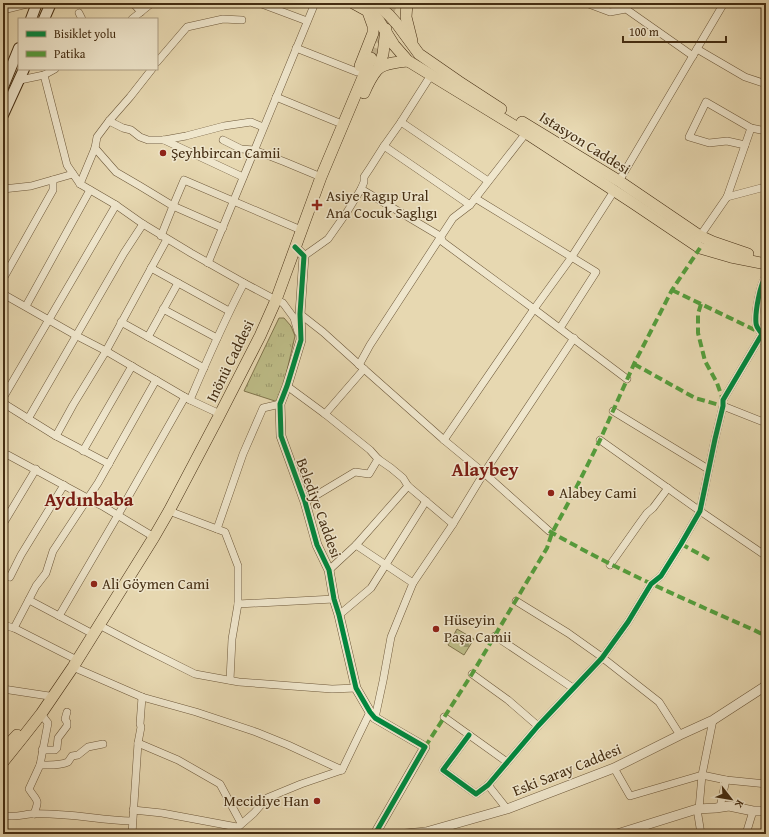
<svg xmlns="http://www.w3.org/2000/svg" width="769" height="837" font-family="'Gentium Book Plus',serif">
<defs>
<pattern id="grass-tufts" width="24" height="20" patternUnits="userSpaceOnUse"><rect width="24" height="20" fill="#bdbc87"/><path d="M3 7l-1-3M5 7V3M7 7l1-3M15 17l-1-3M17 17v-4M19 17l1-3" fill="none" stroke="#9b996d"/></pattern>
<pattern id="forest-firs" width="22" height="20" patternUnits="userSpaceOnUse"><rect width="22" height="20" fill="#bdbc87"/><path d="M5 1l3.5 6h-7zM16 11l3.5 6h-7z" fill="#9b996d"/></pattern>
</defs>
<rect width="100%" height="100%" fill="#e7d8b1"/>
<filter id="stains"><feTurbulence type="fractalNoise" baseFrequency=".005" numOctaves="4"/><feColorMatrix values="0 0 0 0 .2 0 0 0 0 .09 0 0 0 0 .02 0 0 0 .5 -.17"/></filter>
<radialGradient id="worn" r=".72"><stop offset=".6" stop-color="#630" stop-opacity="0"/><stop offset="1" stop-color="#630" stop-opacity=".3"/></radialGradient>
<!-- grass -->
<path fill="url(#grass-tufts)" stroke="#80744c" d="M279,318H284L291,326L295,336L282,392L278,402L244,391Z"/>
<!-- forest -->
<path fill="url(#forest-firs)" stroke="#80744c" d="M457,629L474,639L464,655L448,645Z"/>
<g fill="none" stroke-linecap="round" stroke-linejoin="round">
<!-- primary-tunnel -->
<path stroke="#c6b691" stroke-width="11" stroke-dasharray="11 5.5" stroke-linecap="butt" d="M371,58L392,3"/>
<!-- minor casing -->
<g stroke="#6d583a" stroke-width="8">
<g id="minor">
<path d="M133,3L141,12"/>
<path d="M259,3L307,21"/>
<path d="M586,3L610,12L626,9L693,56"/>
<path d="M3,10L31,3"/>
<path d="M79,13L82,19"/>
<path d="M132,19L152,3"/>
<path d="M296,48L357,72"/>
<path d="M697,49L745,77L766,84"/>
<path d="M157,62L187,27L223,19L242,20"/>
<path d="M44,75L67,165L80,184L116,205L143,224L191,253L244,283L276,300L283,303L294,318L298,332"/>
<path d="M20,80L44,75L55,69"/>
<path d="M276,97L337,122"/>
<path d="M109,121L123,128L131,130L140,137L148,140H164L186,136L224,126L251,122L263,127"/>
<path d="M401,122L488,181"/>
<path d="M164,140L243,177"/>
<path d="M223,140L241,149L254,150L285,162L321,177"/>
<path d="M745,145L727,141L709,143L689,137L706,102L751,128L766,131"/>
<path d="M384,146L470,205"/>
<path d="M95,148L116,172L140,186L173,206L223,228"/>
<path d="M619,181L724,3"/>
<path d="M80,184L95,148L97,137L109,121L130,97L152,69"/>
<path d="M3,189L31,186L73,174"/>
<path d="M361,189L440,236L443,242L466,259L534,309L627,379"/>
<path d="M727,197L761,188L766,187"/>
<path d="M475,198L596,272L560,328"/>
<path d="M161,236L173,206L184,180L301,230"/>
<path d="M700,236L727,197L751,128"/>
<path d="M304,256L328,239L347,212L361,189L364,182V177L370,168L384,146L401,122L431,75"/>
<path d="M208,263L315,3"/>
<path d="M151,268L229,311"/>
<path d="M3,279L53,190V180"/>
<path d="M3,294L77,336L106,351L190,400L220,414"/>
<path d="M26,306L90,190"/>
<path d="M163,309L217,338"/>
<path d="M300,314L323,332L364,369L444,440L484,473L549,531"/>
<path d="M121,322L204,368"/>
<path d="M148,337L178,283"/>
<path d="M359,365L370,345L453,218L470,205L526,133"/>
<path d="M287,386L325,414L370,450L378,459L391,468L403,478L408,486L453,524"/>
<path d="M3,398L116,205"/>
<path d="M190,400C207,360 224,321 244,283"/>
<path d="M3,403L56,436L109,464"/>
<path d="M723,406L766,423"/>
<path d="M613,411L708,469"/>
<path d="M325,414L364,369"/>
<path d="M28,419L124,253L143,224"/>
<path d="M56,436L73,405L106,351L167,239"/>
<path d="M444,440L534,309L571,258L614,191"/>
<path d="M600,440L700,511L766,556"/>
<path d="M83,451L132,366"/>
<path d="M8,455L104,507L154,537"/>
<path d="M305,502L355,472L369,474L378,459"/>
<path d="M169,511L225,532L238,566V604L232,639L230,680"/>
<path d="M3,524L36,469"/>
<path d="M217,529L243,454L263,408L280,404"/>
<path d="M356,545L413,583"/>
<path d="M610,565L639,524L647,513L653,508L668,488"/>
<path d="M329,570L356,545L408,486"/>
<path d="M10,577L21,555L64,485"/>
<path d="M29,600L93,634"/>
<path d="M516,601L568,633L599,655L659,702L680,735"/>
<path d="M238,604L334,599"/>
<path d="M339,615L371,588L426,501"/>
<path d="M59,616L118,515L185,397"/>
<path d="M3,625L14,628L77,660"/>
<path d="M99,625L139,646L195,674L239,682L332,689L356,688"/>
<path d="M14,628L36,586L46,573L53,551L88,498L98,483L156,380"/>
<path d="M495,636L573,688"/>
<path d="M73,667L142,697L196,712L256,732L288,745L342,770"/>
<path d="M472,674L508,700L538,726"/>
<path d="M3,689L49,696"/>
<path d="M444,717L507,762"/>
<path d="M375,718L383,681L391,637L413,583L453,524L484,473L574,338"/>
<path d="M469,735L443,770L476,794L488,785L538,726L602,658L628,622L651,584L661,576L681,544L700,511L715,439L723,406V400L762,334C760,331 756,327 756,323C755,312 760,284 766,276"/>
<path d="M138,743L178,760L220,784L241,823"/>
<path d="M42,750H55L57,748L58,738L67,726V722L65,719L67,712"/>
<path d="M40,765C50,765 59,766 68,762L72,756L78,755L88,747L103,744"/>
<path d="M614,768L630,796L702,775L726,780L766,784"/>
<path d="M488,785L507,809"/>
<path d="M720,807L726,780"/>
<path d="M697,809L701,834"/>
<path d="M699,809L702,775L713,720"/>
<path d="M133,810L162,813L237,827"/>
<path d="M34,814C40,798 37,802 29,789L40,765L48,723L41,714"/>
<path d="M3,815C11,818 22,815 30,814C65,812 98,820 132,821"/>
<path d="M132,834L138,743L141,727L140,724L142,697"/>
<path d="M230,834L254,813L267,798L301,784L342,770L370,712"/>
<path d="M746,834L753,811"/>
</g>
</g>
<!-- tertiary casing -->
<g stroke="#6d583a" stroke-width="10">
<g id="tertiary">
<path d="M295,247L304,256L300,314L301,340L287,386L280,404L281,436L305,502L317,545L329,570L334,599L339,615L356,688L370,712L375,718L425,747L375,834"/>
<path d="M405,834L426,832L507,809L614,768L680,735L713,720L764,687L766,684"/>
<path d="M617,834L697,809L716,808L729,806L753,811H766"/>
</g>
</g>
<!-- secondary casing -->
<g stroke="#442d12" stroke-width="12">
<g id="secondary">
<path d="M31,19L37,3"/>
<path d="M44,19L51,3"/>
<path d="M3,87L19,48"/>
<path d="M3,115L24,69"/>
</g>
</g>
<!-- primary casing -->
<g stroke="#442d12" stroke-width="12">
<g id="primary">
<path d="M353,3L373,14L379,21L394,45L408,61L526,133L633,203L700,248L731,257L766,264"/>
<path d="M375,3L389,15L397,24L419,54L458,81L501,109"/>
<path d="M407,3L406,17L412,41"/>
<path d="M360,66L373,33V26L368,12"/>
<path d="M378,69L383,54L386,29"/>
<path d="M364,93C367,86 371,77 377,70C383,63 399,62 408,61"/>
<path d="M522,122L619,181L700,236L713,242L748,254"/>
<path d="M3,750L17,735"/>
<path d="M3,762L23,737L41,714L73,667L154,537L169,511L218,418L260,336L276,300L321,177L371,58"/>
</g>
</g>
<!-- minor -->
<use href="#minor" stroke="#efe6cc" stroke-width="7"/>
<!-- tertiary -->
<use href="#tertiary" stroke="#efe6cc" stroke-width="9"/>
<!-- secondary -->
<use href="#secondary" stroke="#efe6cc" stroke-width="10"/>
<!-- primary -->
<use href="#primary" stroke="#e7d8b1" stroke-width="11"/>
<!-- quiet -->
<g stroke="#549d3c" stroke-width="4" stroke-dasharray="8 4" stroke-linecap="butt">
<path d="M672,290L759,332"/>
<path d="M701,304L698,314V333L705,361L717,383L723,400"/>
<path d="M634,364L695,398L723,406"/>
<path d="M549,531C615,569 684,599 754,630L766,636"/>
<path d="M681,544L712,561"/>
<path d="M425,747L472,674L547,548L552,533L572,496L600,440L634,364L672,290L700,248"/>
</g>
<!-- cycleway casing -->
<g stroke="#efe6cc" stroke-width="8">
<g id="cycleway">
<path d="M295,247L304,256L300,314L301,340L287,386L280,404L281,436L305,502L317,545L329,570L334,599L339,615L356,688L370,712L375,718L425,747L375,834"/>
<path d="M469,735L443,770L476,794L488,785L538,726L602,658L628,622L651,584L661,576L681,544L700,511L715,439L723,406V400L762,334C760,331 756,327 756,323C755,312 760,284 766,276"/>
</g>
</g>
<!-- cycleway -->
<use href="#cycleway" stroke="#00873e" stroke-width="5"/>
</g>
<!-- markers -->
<g fill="#8f2418" stroke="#efe6cc" stroke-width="1.5">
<circle cx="163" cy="153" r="4"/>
<path d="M315 199h4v4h4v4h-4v4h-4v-4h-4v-4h4z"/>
<circle cx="551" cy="493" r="4"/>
<circle cx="94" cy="584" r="4"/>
<circle cx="436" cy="629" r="4"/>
<circle cx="317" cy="801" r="4"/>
</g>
<g text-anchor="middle" stroke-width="3" stroke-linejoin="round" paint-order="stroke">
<!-- street labels -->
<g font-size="15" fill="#442d12" stroke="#efe6cc">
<text transform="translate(585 143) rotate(32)" y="5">Istasyon Caddesi</text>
<text transform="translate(230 361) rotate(-64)" y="5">Inönü Caddesi</text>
<text transform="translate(319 508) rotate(70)" y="5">Belediye Caddesi</text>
<text transform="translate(567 770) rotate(-22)" y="5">Eski Saray Caddesi</text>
</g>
<!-- poi labels -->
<g font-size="15" fill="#442d12" stroke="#efe6cc" text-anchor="start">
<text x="171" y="158">Şeyhbircan Camii</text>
<text x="326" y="201">Asiye Ragıp Ural<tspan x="326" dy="17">Ana Cocuk Saglıgı</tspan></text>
<text x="559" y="498">Alabey Cami</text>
<text x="102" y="589">Ali Göymen Cami</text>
<text x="444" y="625">Hüseyin<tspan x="444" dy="17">Paşa Camii</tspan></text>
<text x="309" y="806" text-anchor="end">Mecidiye Han</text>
</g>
<!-- district labels -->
<g font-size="19" font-weight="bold" fill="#7a1f14" stroke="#efe6cc">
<text x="485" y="476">Alaybey</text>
<text x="89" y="506">Aydınbaba</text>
</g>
</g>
<!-- margin -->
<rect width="769" height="837" fill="none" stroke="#e7d8b1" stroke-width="16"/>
<rect x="4" y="4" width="761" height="829" fill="none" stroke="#442d12" stroke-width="2"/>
<rect x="8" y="8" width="753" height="821" fill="none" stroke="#442d12"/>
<!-- legend -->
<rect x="18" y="18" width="140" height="52" fill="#efe6cc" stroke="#ab9c82"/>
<rect x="26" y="31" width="20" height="6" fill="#00873e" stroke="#ab9c82"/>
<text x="54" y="38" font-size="12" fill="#442d12">Bisiklet yolu</text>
<rect x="26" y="51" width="20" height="6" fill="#549d3c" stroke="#ab9c82"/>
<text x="54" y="58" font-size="12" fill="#442d12">Patika</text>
<!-- north arrow -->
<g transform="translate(731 799) rotate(121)" stroke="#efe6cc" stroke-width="3" paint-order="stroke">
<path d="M0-3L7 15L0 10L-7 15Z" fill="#442d12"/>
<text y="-6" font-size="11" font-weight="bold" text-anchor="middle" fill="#442d12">K</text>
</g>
<!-- scale -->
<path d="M623 36v6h103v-6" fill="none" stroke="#442d12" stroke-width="2"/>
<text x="629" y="36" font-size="12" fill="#442d12" stroke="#efe6cc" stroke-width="3" paint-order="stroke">100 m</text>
<rect width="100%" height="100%" filter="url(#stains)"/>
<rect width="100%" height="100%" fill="url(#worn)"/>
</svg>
